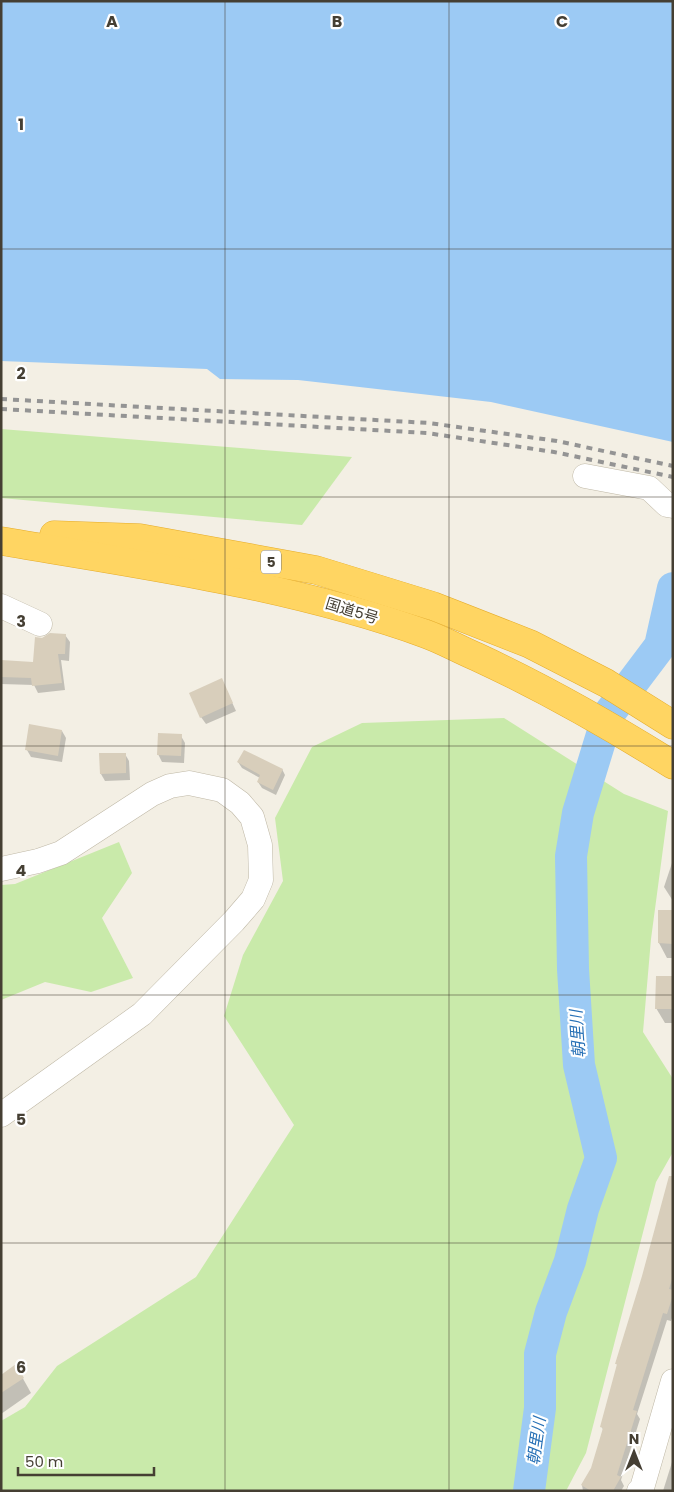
<svg xmlns="http://www.w3.org/2000/svg" width="674" height="1492" font-family="Poppins,'Noto Sans JP',sans-serif">
<rect width="100%" height="100%" fill="#f3efe4"/>
<!-- green -->
<g fill="#c9eaaa">
<path d="M1,429L352,457L302,525L1,498Z"/>
<path d="M504,718L624,794L668,811L651,939L643,1032L673,1079V1152L656,1182L586,1453L566,1491H1V1421L25,1407L57,1366L196,1277L294,1125L224,1016L243,955L283,881L275,818L312,747L362,723Z"/>
<path d="M119,842L132,873L102,918L133,978L91,992L45,982L1,1000V885L15,884Z"/>
</g>
<!-- water -->
<path fill="#9ccaf4" d="M1,1H673V442L491,402L298,380L220,379L207,369L1,361Z"/>
<!-- shadow -->
<g fill="#0003">
<path d="M65,635L70,642L69,661L61,660L65,690L38,693L34,685L1,684V662L35,663L42,639Z"/>
<path d="M225,687L236,711L206,724L201,717Z"/>
<path d="M62,731L66,738L62,762L31,757L27,750Z"/>
<path d="M181,736L185,743L184,763L162,762L158,754Z"/>
<path d="M125,754L129,761L130,780L105,781L101,774Z"/>
<path d="M238,762L282,769L285,775L276,795L262,788L258,782L260,778L242,768Z"/>
<path d="M673,860V901L664,887Z"/>
<path d="M660,912H673V958H667L659,943Z"/>
<path d="M673,977V1023H665L656,1008Z"/>
<path d="M673,1195V1315L671,1321L667,1320L637,1414L640,1419L621,1480L624,1486L621,1491H583L582,1485L592,1469L603,1430L602,1427L618,1367L616,1363Z"/>
<path d="M16,1366L31,1393L1,1414V1376Z"/>
<path d="M673,1459V1491H663Z"/>
</g>
<g fill="none" stroke-linecap="round" stroke-linejoin="round">
<!-- river -->
<path stroke="#9ccaf4" stroke-width="32" d="M529,1491L540,1408V1354L551,1312L570,1261L583,1209L601,1158L579,1065L573,969L571,856L578,813L608,715L660,646L673,588"/>
</g>
<!-- building -->
<g fill="#d8cebb">
<path d="M50,633L66,634L65,654H58L62,683L32,686L31,678L1,677V660L33,662L35,637L42,638Z"/>
<path d="M222,678L233,703L200,718L189,693Z"/>
<path d="M29,724L62,730L58,756L25,750Z"/>
<path d="M158,733L182,734L181,756L157,755Z"/>
<path d="M244,750L283,769L273,790L257,782L260,775L237,762Z"/>
<path d="M99,753H126V773L100,774Z"/>
<path d="M658,910H673V944L658,943Z"/>
<path d="M656,976H673V1009H655Z"/>
<path d="M669,1176H673V1276L669,1289L673,1290V1295L667,1314L663,1313L633,1410L637,1411L617,1475L621,1477L613,1491H591L581,1485L591,1468L603,1428L600,1427L617,1364H615L642,1276Z"/>
<path d="M16,1364L24,1378L1,1393V1375Z"/>
</g>
<g fill="none" stroke-linecap="round" stroke-linejoin="round">
<!-- minor casing -->
<g stroke="#bfb8a6" stroke-width="25">
<g id="minor">
<path d="M585,476L649,488L667,505L673,506"/>
<path d="M1,606L40,624"/>
<path d="M1,869L38,861L61,853L152,794L170,786L189,783L222,790L240,803L252,817L260,845L261,880L253,899L234,921L142,1014L1,1115"/>
<path d="M639,1491L642,1488L673,1381"/>
</g>
</g>
<!-- highway casing -->
<g stroke="#e5ac2b" stroke-width="29">
<g id="highway">
<path d="M54,535L140,538L316,570L433,606L530,644L606,683L673,725"/>
<path d="M1,541C143,565 290,585 426,634C443,640 460,650 477,657C546,689 609,725 673,765"/>
</g>
</g>
<!-- minor -->
<use href="#minor" stroke="#fff" stroke-width="24"/>
<!-- highway -->
<use href="#highway" stroke="#ffd562" stroke-width="28"/>
<!-- rail -->
<g stroke="#949494" stroke-width="4" stroke-dasharray="6 6" stroke-linecap="butt">
<path d="M1,399L429,423L557,441L673,466"/>
<path d="M1,409L427,433L554,452L673,477"/>
</g>
</g>
<!-- grid -->
<path fill="none" stroke="#453f33" stroke-width="1" stroke-opacity="0.55" d="M225,1V1491M449,1V1491M1,249H673M1,497H673M1,746H673M1,995H673M1,1243H673"/>
<g text-anchor="middle" stroke-width="4.5" stroke-linejoin="round" paint-order="stroke">
<!-- shield labels -->
<rect fill="#fff" stroke="#7d7970" stroke-width="1" x="261" y="550.5" width="20" height="23" rx="4"/>
<g font-size="14" font-weight="bold" fill="#453f33">
<text x="271" y="567">5</text>
</g>
<!-- street labels -->
<g font-size="15" fill="#453f33" stroke="#fff">
<text transform="translate(352 611) rotate(17)" y="5">国道5号</text>
</g>
<!-- water labels -->
<g font-size="16" font-style="italic" fill="#2871b6" stroke="#fff">
<text transform="translate(577 1034) rotate(-94)" y="6">朝里川</text>
<text transform="translate(536 1441) rotate(-82)" y="6">朝里川</text>
</g>
</g>
<g font-size="16" text-anchor="middle" font-weight="bold" fill="#453f33" stroke="#fff" stroke-width="4.5" stroke-linejoin="round" paint-order="stroke">
<text x="112" y="27">A</text>
<text x="337" y="27">B</text>
<text x="562" y="27">C</text>
<text x="21" y="130">1</text>
<text x="21" y="379">2</text>
<text x="21" y="627">3</text>
<text x="21" y="876">4</text>
<text x="21" y="1125">5</text>
<text x="21" y="1373">6</text>
</g>
<!-- border -->
<rect width="674" height="1492" fill="none" stroke="#453f33" stroke-width="5"/>
<!-- north arrow -->
<g transform="translate(634 1452)" stroke="#ffffff" stroke-width="4" paint-order="stroke">
<path d="M0-4L9 19L0 12L-9 19Z" fill="#453f33"/>
<text y="-8" font-size="14" font-weight="bold" text-anchor="middle" fill="#453f33">N</text>
</g>
<!-- scale -->
<path d="M18 1467v8h136v-8" fill="none" stroke="#453f33" stroke-width="2.5"/>
<text x="25" y="1467" font-size="15" fill="#453f33" stroke="#ffffff" stroke-width="4" paint-order="stroke">50 m</text>
</svg>
